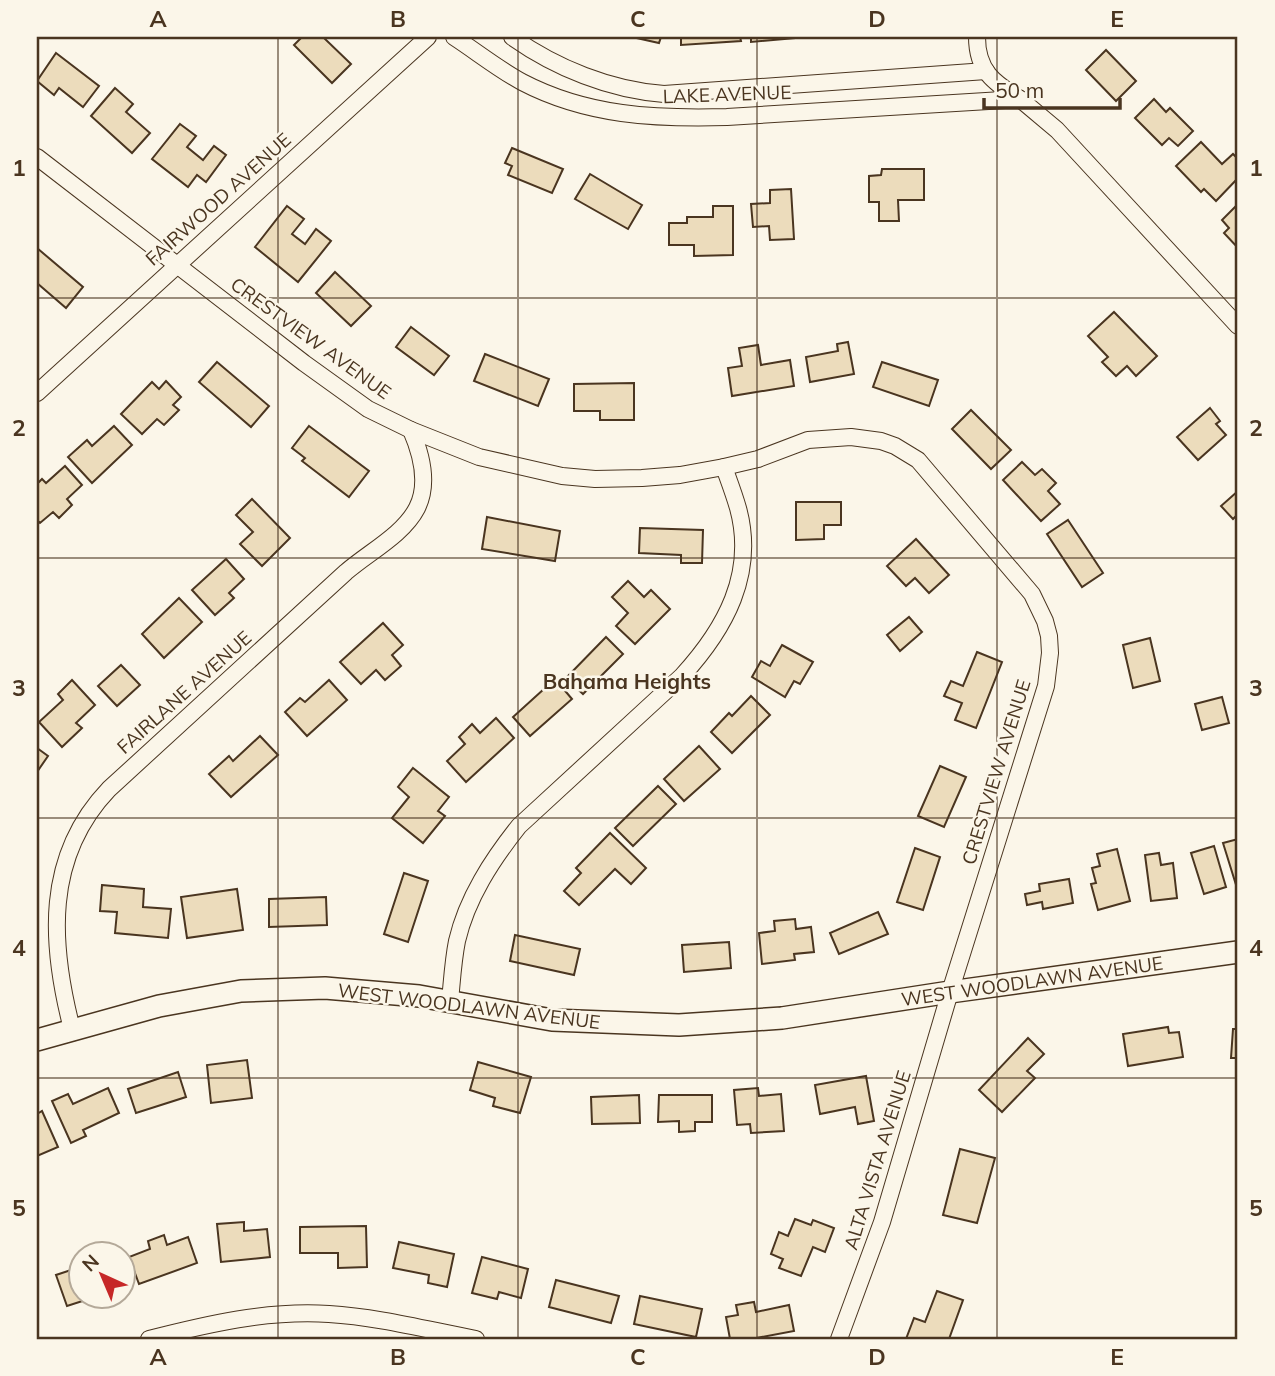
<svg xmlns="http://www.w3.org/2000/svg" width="1275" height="1376" font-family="Mulish,sans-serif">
<rect width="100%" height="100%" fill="#fbf6e9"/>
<!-- building -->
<g fill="#ecdcbc" stroke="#4a3520" stroke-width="2">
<path d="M302,37H323L351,64L332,83L294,45Z"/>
<path d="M632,37H661L659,43Z"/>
<path d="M681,37H740L741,41L681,45Z"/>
<path d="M751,37H807L751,42Z"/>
<path d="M1106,50L1136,81L1116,101L1086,70Z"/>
<path d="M56,53L99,86L83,107L59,88L54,95L37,81Z"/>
<path d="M115,88L133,104L126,112L150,133L132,153L91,116Z"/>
<path d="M1154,99L1166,112L1170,108L1193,131L1178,146L1169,138L1162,145L1135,118Z"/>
<path d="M180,124L196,136L187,147L203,160L214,146L226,155L206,182L197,175L188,187L152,159Z"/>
<path d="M1201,142L1222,164L1233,154L1238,159V178L1216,201L1204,189L1201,192L1176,166Z"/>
<path d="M512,148L563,169L552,193L508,175L512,166L505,163Z"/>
<path d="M882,169H924V200H898L899,221H879V202H869V176L881,175Z"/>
<path d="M590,174L642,205L628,229L575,199Z"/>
<path d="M791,189L794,239L770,240L769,226L753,227L751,204L770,203V190Z"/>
<path d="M1238,204V248L1224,233L1229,228L1222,220Z"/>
<path d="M287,206L304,219L292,234L305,244L316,229L331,241L298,282L255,247Z"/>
<path d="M713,206H733V255L694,256V245H669V223H687V217H713Z"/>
<path d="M37,248L83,287L66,308L37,283Z"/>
<path d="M335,272L371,306L351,326L316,293Z"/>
<path d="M1114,312L1157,356L1136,376L1127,366L1116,376L1102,362L1108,357L1088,336Z"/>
<path d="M411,327L449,356L434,375L396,347Z"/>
<path d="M848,342L854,374L810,382L806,357L838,351L837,344Z"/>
<path d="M758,345L761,365L790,360L794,386L732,396L728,368L742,366L739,348Z"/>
<path d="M485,354L549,379L538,406L474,381Z"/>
<path d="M217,362L269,406L251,427L199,382Z"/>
<path d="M882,362L938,380L929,406L873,387Z"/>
<path d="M166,381L181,397L173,405L179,410L164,425L157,419L142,434L121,414L152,382L159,389Z"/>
<path d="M634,383V420H600V411H574V384Z"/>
<path d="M1210,408L1220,421L1216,424L1226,435L1198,460L1177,437Z"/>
<path d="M971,410L1011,450L991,469L952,429Z"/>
<path d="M114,426L132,445L92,483L68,457L87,440L92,446Z"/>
<path d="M309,426L369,471L349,497L302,461L305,458L292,448Z"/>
<path d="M1022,462L1035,475L1042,469L1056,483L1048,491L1060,504L1041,521L1003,480Z"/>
<path d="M65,466L82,485L67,499L72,505L59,518L53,512L40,523L37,520V484L42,479L46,483Z"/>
<path d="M1238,491V514L1233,519L1221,506Z"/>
<path d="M252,499L290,538L262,566L240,544L253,532L236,515Z"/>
<path d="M796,502H841V525H824V539L796,540Z"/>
<path d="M487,517L560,531L555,561L482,549Z"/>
<path d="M1068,520L1103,573L1082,587L1047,534Z"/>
<path d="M640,528L703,530L702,563H681V555L639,553Z"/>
<path d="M916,539L949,575L929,593L915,578L906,586L887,566Z"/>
<path d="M226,559L244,579L229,593L234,598L215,615L192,590Z"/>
<path d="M628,581L644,597L651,590L670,609L635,644L616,626L628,613L612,597Z"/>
<path d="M179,598L202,622L164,658L142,634Z"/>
<path d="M909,617L922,632L900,651L887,635Z"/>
<path d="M383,623L403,645L392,655L401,666L385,680L376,670L361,684L340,662Z"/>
<path d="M606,637L623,654L583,694L566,678Z"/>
<path d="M1150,638L1160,681L1133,688L1123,645Z"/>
<path d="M782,645L813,662L800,684L794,681L785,697L752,677L761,661L770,666Z"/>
<path d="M977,652L1002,662L976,728L955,720L962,703L944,696L951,681L963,686Z"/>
<path d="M121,665L140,685L117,706L98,686Z"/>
<path d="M555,679L572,699L530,736L513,717Z"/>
<path d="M72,680L95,705L76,723L82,728L62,747L39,722L63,700L58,694Z"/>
<path d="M329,680L347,700L307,736L285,712L300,698L305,702Z"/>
<path d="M751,696L770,715L732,753L711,732L729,713L732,716Z"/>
<path d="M1222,697L1229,723L1202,730L1195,704Z"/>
<path d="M496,718L514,738L466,782L447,761L465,744L459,737L472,724L480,733Z"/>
<path d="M260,736L278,755L231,797L209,774L229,756L233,761Z"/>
<path d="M699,746L720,769L684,801L664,779Z"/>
<path d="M37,748L48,756L37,772Z"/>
<path d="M940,766L966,777L944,827L918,816Z"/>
<path d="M413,768L449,797L438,811L445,816L423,843L392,818L409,797L398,787Z"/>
<path d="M658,786L676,804L633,846L615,828Z"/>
<path d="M610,833L646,868L631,884L615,869L579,905L564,891L581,873L576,868Z"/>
<path d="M1238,839V888H1237L1223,843Z"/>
<path d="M1214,846L1226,887L1204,894L1191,853Z"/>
<path d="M915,848L940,857L923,910L897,902Z"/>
<path d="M1117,849L1130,901L1098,910L1091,884L1096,883L1092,868L1100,866L1097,854Z"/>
<path d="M1159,853L1161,865L1173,863L1177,898L1151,901L1145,855Z"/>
<path d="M404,873L428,881L408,942L384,934Z"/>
<path d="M1069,879L1073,903L1043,909L1042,902L1027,905L1025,894L1040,891L1039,884Z"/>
<path d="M102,885L144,889L143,907L171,909L168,938L115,933L117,912L100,911Z"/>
<path d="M237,889L243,930L187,938L181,897Z"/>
<path d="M326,897L327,925L269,927V899Z"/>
<path d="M878,912L888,934L839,954L830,933Z"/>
<path d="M795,919L796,929L811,927L814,952L794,954L795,960L762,964L759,933L775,931L774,921Z"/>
<path d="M515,935L580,949L574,975L510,961Z"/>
<path d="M729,942L731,968L684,972L682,945Z"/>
<path d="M1168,1027L1169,1033L1179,1032L1183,1057L1128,1066L1123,1034Z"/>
<path d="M1233,1029H1238V1058H1231Z"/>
<path d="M1028,1038L1044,1054L1027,1071L1035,1078L1002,1112L979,1090Z"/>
<path d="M247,1060L252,1098L211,1103L207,1065Z"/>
<path d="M478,1062L531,1077L520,1113L493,1106L495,1098L470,1090Z"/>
<path d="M178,1072L186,1097L136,1113L128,1089Z"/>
<path d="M866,1076L874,1121L858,1124L855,1107L820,1114L815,1085Z"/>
<path d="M108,1088L119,1113L83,1130L86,1136L71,1143L52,1101L68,1094L73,1104Z"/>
<path d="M758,1088L759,1096L781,1094L784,1131L751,1133L750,1124L737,1125L734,1090Z"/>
<path d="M639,1095L640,1123L592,1124L591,1097Z"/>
<path d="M659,1095H712V1122H695V1131L679,1132V1121L658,1122Z"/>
<path d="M42,1111L58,1147L37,1156V1114Z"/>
<path d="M960,1149L995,1158L977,1223L943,1215Z"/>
<path d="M795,1219L811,1225L813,1220L834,1228L825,1252L813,1247L801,1276L779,1268L783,1259L771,1254L779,1232L788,1236Z"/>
<path d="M244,1222V1231L267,1229L270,1257L221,1262L217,1224Z"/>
<path d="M366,1226L367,1267L338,1268V1253H300V1227Z"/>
<path d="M164,1235L167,1245L188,1237L197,1263L139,1284L129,1257L150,1249L148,1241Z"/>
<path d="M399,1242L454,1254L447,1287L428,1283L429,1275L393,1268Z"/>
<path d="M482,1257L528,1269L521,1298L499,1292L497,1299L472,1293Z"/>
<path d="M80,1267V1296H98L67,1306L56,1275Z"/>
<path d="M556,1280L619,1296L611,1323L549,1307Z"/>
<path d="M937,1291L963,1300L949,1339H906L914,1318L925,1322Z"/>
<path d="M640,1296L702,1309L696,1337L634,1324Z"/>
<path d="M754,1302L756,1312L789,1305L794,1331L751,1339H730L726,1317L738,1315L736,1305Z"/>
</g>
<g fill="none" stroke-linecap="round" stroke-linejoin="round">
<!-- minor casing -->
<g stroke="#4a3520" stroke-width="18">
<g id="minor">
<path d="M454,37C477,52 498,69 522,82C587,116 655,119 727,117L1020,99L1057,130L1238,326"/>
<path d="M512,37C556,68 610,90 664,94L986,71"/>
<path d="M977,37C977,71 994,83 1020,99"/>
<path d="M37,157L304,363L368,409L411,430L479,457L562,476L595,479L642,478L680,475L724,467L758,459L808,440L851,437L881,441L895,446L918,460L1032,594L1045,621L1049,636L1050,653L1046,686L950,992L882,1222L839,1339"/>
<path d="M37,393L428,37"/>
<path d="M450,1001C452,981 453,961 457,941C467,898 492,860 519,826L682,676C725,629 756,574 738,508C734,494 729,481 724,467"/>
<path d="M72,1029C50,944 44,857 109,789C188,717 267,645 346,572C369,552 403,535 417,508C429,484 421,453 411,430"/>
<path d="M149,1339C208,1324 267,1310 329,1314C378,1317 428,1330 476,1339"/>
</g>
</g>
<!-- tertiary casing -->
<g stroke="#4a3520" stroke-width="24">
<path id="tertiary" d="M37,1040L159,1006L241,991L325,988L419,996L552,1020L679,1025L782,1018L950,992L1238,952"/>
</g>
<!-- minor -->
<use href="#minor" stroke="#fbf6e9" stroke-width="16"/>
<!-- tertiary -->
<use href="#tertiary" stroke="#fbf6e9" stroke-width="21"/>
</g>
<!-- grid -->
<path fill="none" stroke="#4a3520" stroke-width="2" stroke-opacity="0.55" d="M278,37V1339M518,37V1339M757,37V1339M997,37V1339M37,298H1238M37,558H1238M37,818H1238M37,1078H1238"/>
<g text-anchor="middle" stroke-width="5" stroke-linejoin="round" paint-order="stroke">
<!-- street labels -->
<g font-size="19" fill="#4a3520" stroke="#fbf6e9">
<text transform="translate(727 94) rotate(-2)" y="7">LAKE AVENUE</text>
<text transform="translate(218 199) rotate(-42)" y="7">FAIRWOOD AVENUE</text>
<text transform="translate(311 338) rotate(36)" y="7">CRESTVIEW AVENUE</text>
<text transform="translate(184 692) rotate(-42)" y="7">FAIRLANE AVENUE</text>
<text transform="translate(996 772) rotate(-73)" y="7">CRESTVIEW AVENUE</text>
<text transform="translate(1032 981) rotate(-8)" y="7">WEST WOODLAWN AVENUE</text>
<text transform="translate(469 1006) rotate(7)" y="7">WEST WOODLAWN AVENUE</text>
<text transform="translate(877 1160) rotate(-73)" y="7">ALTA VISTA AVENUE</text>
</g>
<!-- neighbourhood labels -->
<g font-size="21" font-weight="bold" fill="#4a3520" stroke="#fbf6e9">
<text x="627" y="689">Bahama Heights</text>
</g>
</g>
<!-- border -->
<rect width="1275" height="1376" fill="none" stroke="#fbf6e9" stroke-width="77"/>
<!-- north arrow -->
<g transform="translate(102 1275) rotate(316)"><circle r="33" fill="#fbf6e9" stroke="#b4a999" stroke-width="2"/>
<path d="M0-5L12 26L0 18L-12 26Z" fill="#c62828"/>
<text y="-10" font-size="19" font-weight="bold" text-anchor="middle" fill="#4a3520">N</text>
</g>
<!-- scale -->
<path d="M984 98v10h136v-10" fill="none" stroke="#4a3520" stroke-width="3.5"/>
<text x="995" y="98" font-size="21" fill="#4a3520" stroke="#fbf6e9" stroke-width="5" paint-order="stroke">50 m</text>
<rect x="38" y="38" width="1198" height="1300" fill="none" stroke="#4a3520" stroke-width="2.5"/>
<g font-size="23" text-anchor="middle" font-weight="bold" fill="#4a3520">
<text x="158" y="27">A</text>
<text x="398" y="27">B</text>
<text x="638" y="27">C</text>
<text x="877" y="27">D</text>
<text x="1117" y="27">E</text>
<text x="19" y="176">1</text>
<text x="1256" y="176">1</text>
<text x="19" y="436">2</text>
<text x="1256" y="436">2</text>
<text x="19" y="696">3</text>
<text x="1256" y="696">3</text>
<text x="19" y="956">4</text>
<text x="1256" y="956">4</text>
<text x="19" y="1216">5</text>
<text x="1256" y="1216">5</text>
<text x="158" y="1365">A</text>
<text x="398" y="1365">B</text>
<text x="638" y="1365">C</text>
<text x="877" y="1365">D</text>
<text x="1117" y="1365">E</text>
</g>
</svg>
